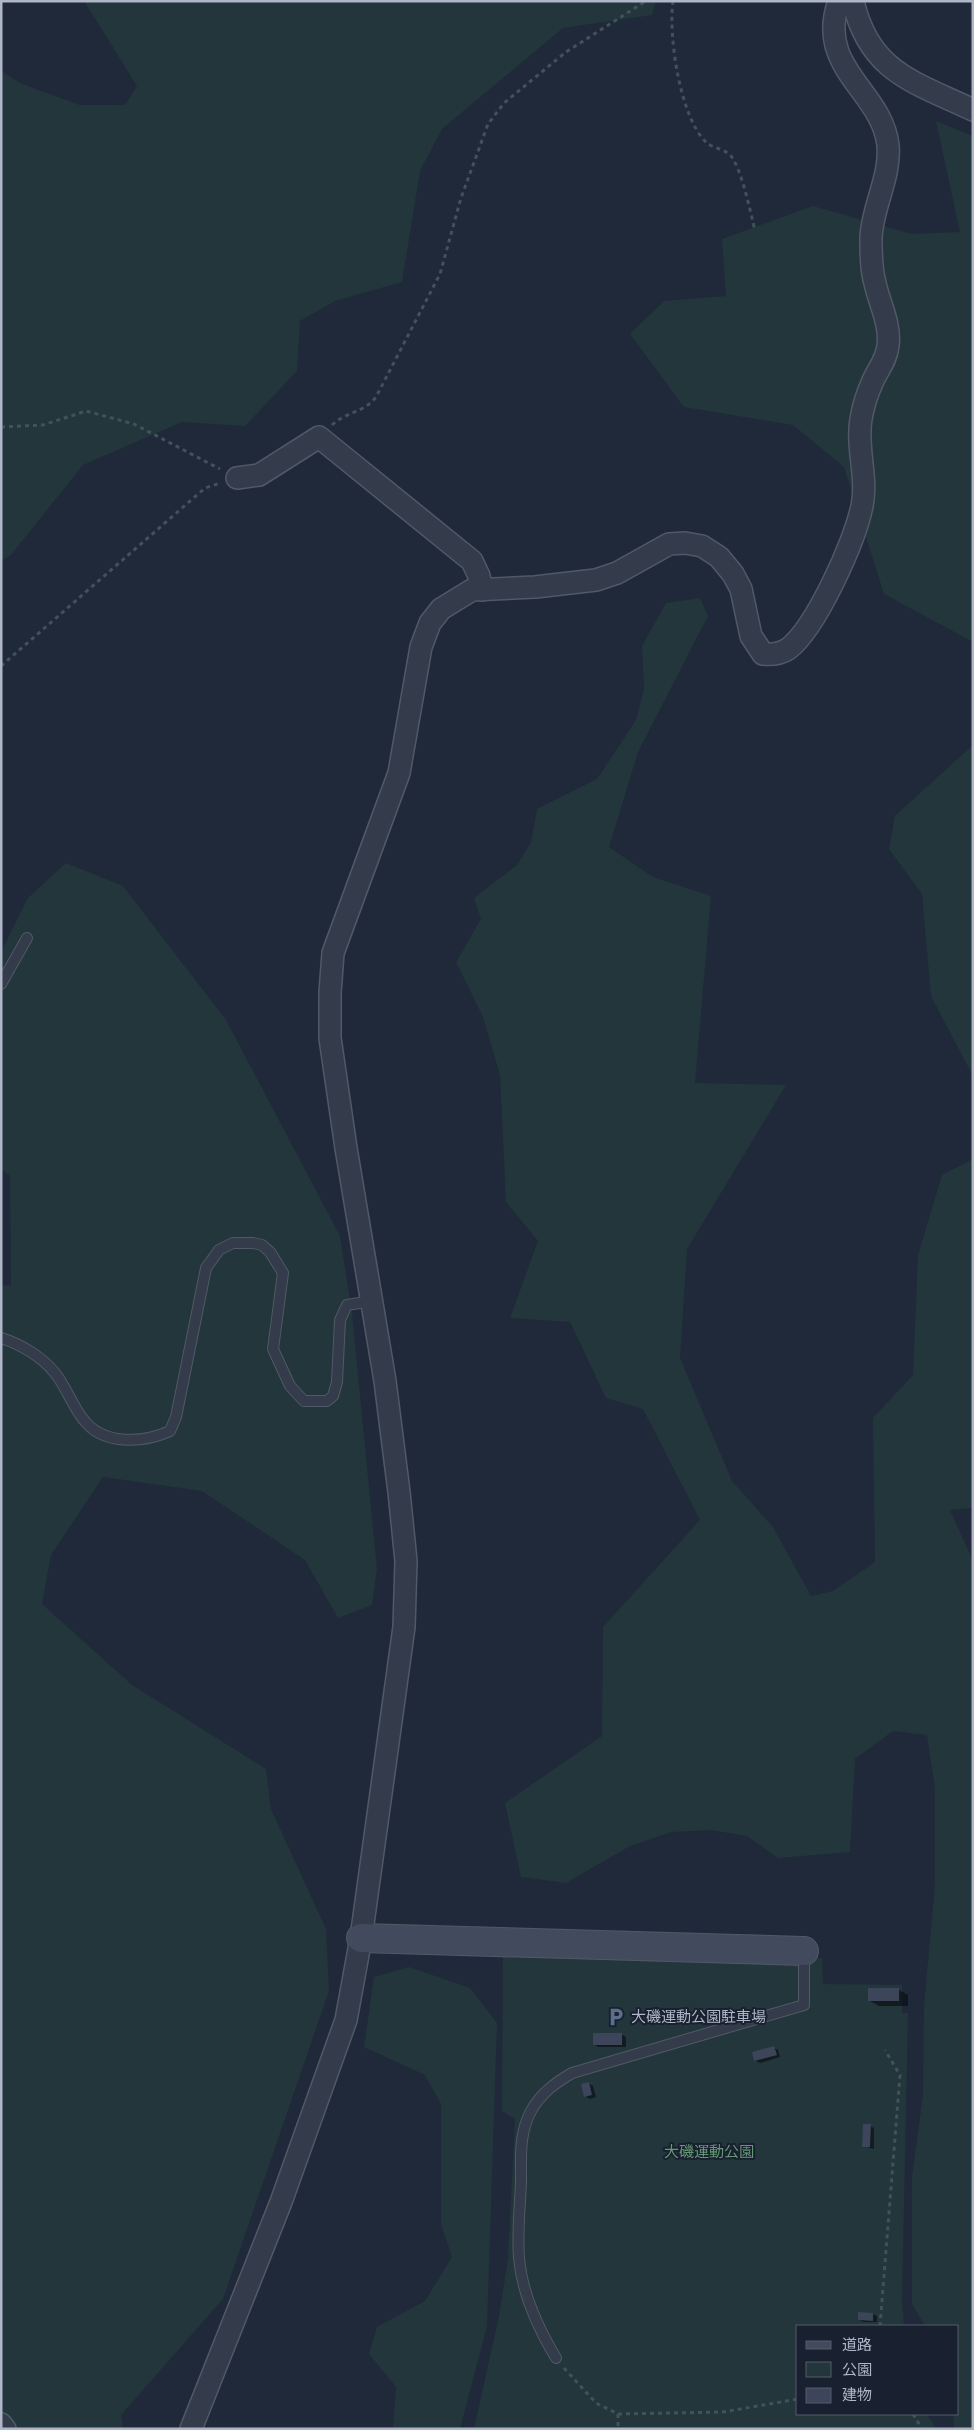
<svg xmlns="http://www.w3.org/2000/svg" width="974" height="2430" font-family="Commissioner,'Noto Sans JP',sans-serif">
<rect width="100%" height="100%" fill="#20293a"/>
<!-- green -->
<g fill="#22363b">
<path d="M84,1H656L652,15L563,28L442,129L420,171L402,282L335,301L300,321L297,371L245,426L182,422L83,465L11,555L1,561V71L22,84L80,105H125L137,86Z"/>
<path d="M936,121L973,136V642L884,594L844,467L793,425L684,407L630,334L664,301L726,296L722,239L813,206L912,234L960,232Z"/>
<path d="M700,598L708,616L638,752L609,847L653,877L711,896L695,1083L786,1085L687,1249L680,1358L732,1481L773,1527L811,1596L833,1591L875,1562L873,1418L913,1375L918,1255L942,1175L973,1159V1508L950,1510L973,1561V2429H954L953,2414H958V2326H925L912,2304V2177L923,2095L924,2005L935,1885V1789L927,1735L893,1731L855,1759L850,1852L778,1858L747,1836L711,1830L671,1832L630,1846L566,1883L521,1877L505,1803L602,1736L603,1627L700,1520L643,1409L606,1398L570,1322L510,1318L538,1241L506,1202L500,1075L483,1017L456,962L481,919L474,898L517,865L531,842L537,809L597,779L636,720L644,689L642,646L666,603Z"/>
<path d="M973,745V1076L931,996L922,894L889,849L895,816Z"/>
<path d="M66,863L123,886L226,1020L340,1236L352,1313L377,1569L372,1605L338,1618L305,1560L202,1491L103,1477L51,1555L42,1604L132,1685L266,1769L271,1809L326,1929L329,1991L223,2299L121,2415L123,2429H1V1285L11,1286L10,1176L1,1169V952L28,898Z"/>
<path d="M503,1952L822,1958L823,1984L902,1985V2013H908L902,2300L904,2326H798V2414H926L933,2423L934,2429H474L499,2316L508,2259L515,2119L502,2111Z"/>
<path d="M409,1967L470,1988L497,2023L487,2326L460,2429H393L396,2387L369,2354L377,2327L425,2301L452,2257L441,2224V2104L425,2075L364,2047L374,1977Z"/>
</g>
<!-- shadow -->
<g fill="#0007">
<path d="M870,1990H899L908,1995V2006H879L870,2001Z"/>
<path d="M621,2034L626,2037V2047H598L594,2044Z"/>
<path d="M774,2048L778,2050L780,2057L760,2063L755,2060Z"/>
<path d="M588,2083L593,2086L596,2097L590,2099L585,2096Z"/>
<path d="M870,2126L874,2128V2149L863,2146Z"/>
<path d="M860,2314H873L877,2316V2322H864L859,2320Z"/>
</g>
<!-- building -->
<g fill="#3c455a">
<rect x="868" y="1988" width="31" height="13"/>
<rect x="593" y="2033" width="29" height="12"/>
<path d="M774,2046L777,2055L754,2061L752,2052Z"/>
<path d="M589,2082L592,2095L584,2097L581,2084Z"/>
<path d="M863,2124H871L870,2147H862Z"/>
<path d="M858,2312L873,2313V2321L858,2320Z"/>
</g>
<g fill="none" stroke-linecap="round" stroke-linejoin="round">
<!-- lane casing -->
<g stroke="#515968" stroke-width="12">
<g id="lane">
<path d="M1,984L27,938"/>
<path d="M1,1338C21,1344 42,1357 55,1373C66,1387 72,1405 83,1419C103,1446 143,1443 170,1431L176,1417L206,1268L219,1250L233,1243H253L262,1245L270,1252L283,1273L273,1349L290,1386L304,1401H327L333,1396L337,1382L340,1320L347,1305L372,1301"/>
<path d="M556,2358C538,2328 522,2293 519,2258C517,2233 520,2207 521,2182C521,2158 519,2133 531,2111C541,2093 555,2083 572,2073L804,2005V1953"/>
</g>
</g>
<!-- street casing -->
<g stroke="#515968" stroke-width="24">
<g id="street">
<path d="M853,1C869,72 914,82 973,110"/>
<path d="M237,478L259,475L319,437L472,561L479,576L482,590"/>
<path d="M1,2424L5,2429"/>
<path d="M191,2429L281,2202L346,2020L361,1938L404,1627L406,1561L399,1492L385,1381L346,1148L330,1038V993L333,953L399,773L421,647L430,623L441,609L472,590L535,587L596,580L617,573L669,544L685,543L702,546L719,557L733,574L741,589L751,636L763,654C772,655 780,654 788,649C816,628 855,541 862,506C868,477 856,448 861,419C863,407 867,394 872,383C877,370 886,362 888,346C891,324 879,303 875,283C871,269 871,253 871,238C872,207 891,177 888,145C882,91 815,68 839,1"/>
</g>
</g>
<!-- secondary casing -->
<g stroke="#515968" stroke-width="30">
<path id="secondary" d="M361,1938L804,1951"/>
</g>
<!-- path -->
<g stroke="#405358" stroke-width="3" stroke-dasharray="4 4" stroke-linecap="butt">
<path d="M673,1C668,35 680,119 707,143C713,148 724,149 730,155C741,166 751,214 755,231"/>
<path d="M332,425C346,412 365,412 376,397L440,274L461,198L488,124L504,103L566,52L646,1"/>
<path d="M1,427L43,425L86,411L134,424L220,469"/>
<path d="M1,666L205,488L220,483"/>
<path d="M880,2326L900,2075L885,2050"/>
<path d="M564,2368L596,2403L618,2414L723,2412L798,2399"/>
<path d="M618,2414V2429"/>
<path d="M913,2414L922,2429"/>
</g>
<!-- lane -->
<use href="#lane" stroke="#343b4a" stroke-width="10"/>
<!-- street -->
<use href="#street" stroke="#343b4a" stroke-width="21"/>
<!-- secondary -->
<use href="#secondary" stroke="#424a5d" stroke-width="28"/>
</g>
<!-- icons -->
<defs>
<g id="parking-bare" transform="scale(1.5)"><path d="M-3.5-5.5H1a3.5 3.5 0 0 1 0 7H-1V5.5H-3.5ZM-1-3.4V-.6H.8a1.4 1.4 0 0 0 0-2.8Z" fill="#5c6f8a" stroke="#19202f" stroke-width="2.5" paint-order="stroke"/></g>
</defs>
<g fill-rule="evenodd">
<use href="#parking-bare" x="616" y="2017"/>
</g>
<g text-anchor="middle" stroke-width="4" stroke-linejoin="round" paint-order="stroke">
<!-- poi labels -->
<g font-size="15" fill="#aeb6c7" stroke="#19202f" text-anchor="start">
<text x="631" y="2022">大磯運動公園駐車場</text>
</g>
<!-- park labels -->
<g font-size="15" fill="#659875" stroke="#19202f">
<text x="709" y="2157">大磯運動公園</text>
</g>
</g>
<!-- border -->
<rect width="974" height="2430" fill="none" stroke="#aeb6c7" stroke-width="5"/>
<!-- legend -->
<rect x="796" y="2325" width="162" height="90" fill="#19202f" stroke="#555c6c"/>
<rect x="806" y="2341" width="25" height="8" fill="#424a5d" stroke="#555c6c"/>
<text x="842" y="2350" font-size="15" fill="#aeb6c7">道路</text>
<rect x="806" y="2362" width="25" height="15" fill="#22363b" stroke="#555c6c"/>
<text x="842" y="2375" font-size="15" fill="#aeb6c7">公園</text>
<rect x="806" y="2388" width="25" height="15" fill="#3c455a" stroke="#555c6c"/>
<text x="842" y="2400" font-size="15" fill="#aeb6c7">建物</text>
</svg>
